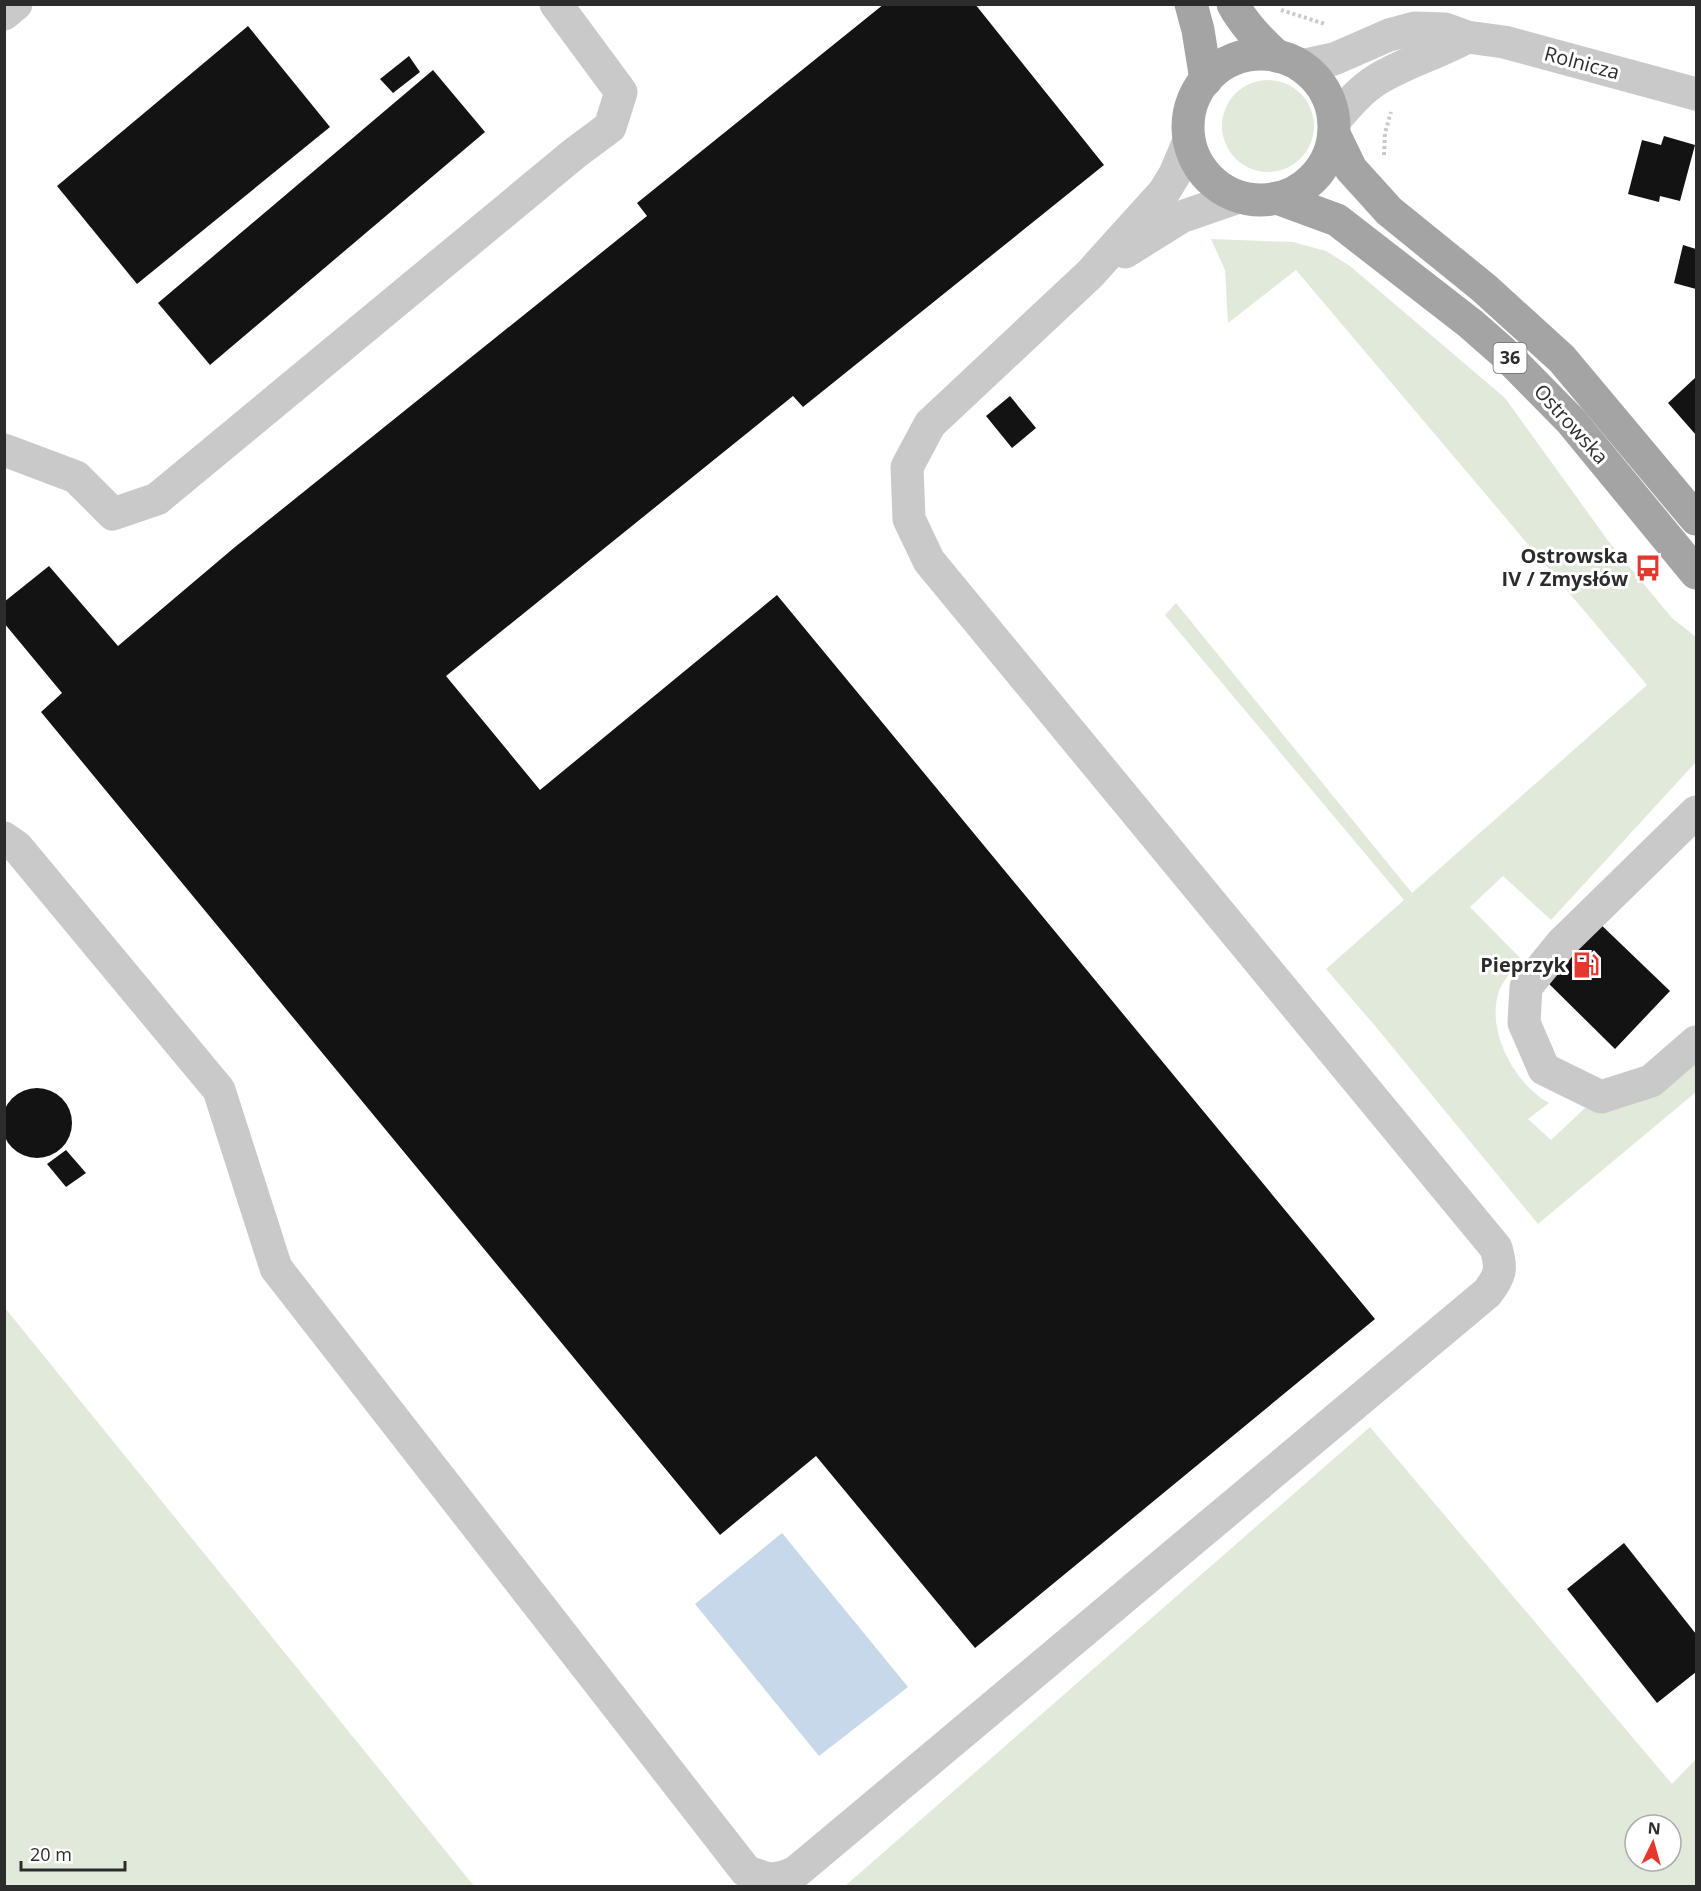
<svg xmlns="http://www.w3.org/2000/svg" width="1701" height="1891" font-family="'Open Sans',sans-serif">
<rect width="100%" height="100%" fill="#fff"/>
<!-- green -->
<g fill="#e1eada" fill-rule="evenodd">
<circle cx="1268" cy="126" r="46"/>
<path d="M1211,239L1293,242L1326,251L1350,266L1505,398L1609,542L1672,618L1696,637V762L1551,920L1503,876L1470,907L1521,959C1514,969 1501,982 1498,994C1487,1033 1515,1084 1549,1103L1528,1119L1551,1140L1585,1108L1611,1105L1696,1053V1092L1538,1224L1376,1027L1326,969L1404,900L1165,615L1176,603L1412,893L1647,685L1296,270L1228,323L1225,270Z"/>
<path d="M4,1308H5L474,1886H5Z"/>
<path d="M1370,1427L1672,1784L1696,1759V1886H845ZM1635,1825H1671V1861H1635Z"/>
</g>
<!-- water -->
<path fill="#c6d8ea" d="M782,1533L908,1687L819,1756L695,1604Z"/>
<!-- building -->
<g fill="#131313">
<path d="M884,4H975L1104,165L803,407L793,396L446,676L540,790L777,595L1375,1319L975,1648L816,1456L720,1535L41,712L62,693L4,623V602L49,566L118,646L235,547L647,216L637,203Z"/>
<path d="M248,26L330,127L137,284L57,186Z"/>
<path d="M409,56L420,72L393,93L380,79Z"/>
<path d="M433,70L485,132L210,365L158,303Z"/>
<path d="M1664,136L1695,145L1680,201L1660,196L1659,202L1628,194L1642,140L1661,145Z"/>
<path d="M1683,245L1696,249V289L1674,283Z"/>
<path d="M1696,377V435L1668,403Z"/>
<path d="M1010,396L1036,428L1012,448L986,416Z"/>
<path d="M1595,919L1670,991L1615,1049L1540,975Z"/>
<circle cx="37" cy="1123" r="35"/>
<path d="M66,1150L86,1173L66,1187L47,1164Z"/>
<path d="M1624,1543L1696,1634V1672L1657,1703L1567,1589Z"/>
</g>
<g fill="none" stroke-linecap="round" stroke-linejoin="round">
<!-- path -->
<g stroke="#c9c9c9" stroke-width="4" stroke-dasharray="3 3" stroke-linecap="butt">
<path d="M1281,10L1325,24"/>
<path d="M1384,155L1385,133L1391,112"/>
</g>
<!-- minor -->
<g stroke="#c9c9c9" stroke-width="33">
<path d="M4,14L16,4"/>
<path d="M1301,66L1334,59L1389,35L1415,28L1445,29L1467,37L1504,42L1696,94"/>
<path d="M1334,121C1347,106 1360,90 1378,79C1406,62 1438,53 1467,37"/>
<path d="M1125,252L1181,217L1239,197"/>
<path d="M4,450L76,477L113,514L157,499L575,153L610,127L621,92L556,4"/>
<path d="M1696,812L1562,943L1526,987L1524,1023L1544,1069L1601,1097L1651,1081L1696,1042"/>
<path d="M4,838L17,847L219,1090L276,1268L746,1871C768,1880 774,1882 796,1872L1487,1293C1501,1275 1502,1269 1496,1248L929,561L909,519L907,467L930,424L1090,274L1164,192L1175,174L1189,141"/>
</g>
<!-- major -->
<g stroke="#a4a4a4" stroke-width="33">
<path d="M1191,4L1198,30L1206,80"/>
<path d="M1233,4C1244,25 1260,41 1277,56"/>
<circle cx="1261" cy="127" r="73"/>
<path d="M1334,134L1351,169L1389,211L1484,288L1562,359L1696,519"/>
<path d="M1277,198L1337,220L1471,324L1504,353L1571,421L1696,573"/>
</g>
</g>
<!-- icons -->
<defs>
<g id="bus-bare" transform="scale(2.07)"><path d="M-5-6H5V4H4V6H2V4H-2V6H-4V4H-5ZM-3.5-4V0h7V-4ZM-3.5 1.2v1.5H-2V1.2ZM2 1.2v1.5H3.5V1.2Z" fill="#e4372e" stroke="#fff" stroke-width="2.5" paint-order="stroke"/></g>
<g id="fuel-bare" transform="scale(2.07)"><path d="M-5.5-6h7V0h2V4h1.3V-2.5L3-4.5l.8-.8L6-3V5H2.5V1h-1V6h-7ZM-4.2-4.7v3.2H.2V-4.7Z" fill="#e4372e" stroke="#fff" stroke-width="2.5" paint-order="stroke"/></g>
</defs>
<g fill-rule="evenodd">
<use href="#bus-bare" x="1648" y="568"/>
<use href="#fuel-bare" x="1586" y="965"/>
</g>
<g text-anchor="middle" stroke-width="6" stroke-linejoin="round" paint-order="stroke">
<!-- shield labels -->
<rect fill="#fff" stroke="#6b6b6b" stroke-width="1.5" x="1493.5" y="343" width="33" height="30" rx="4.5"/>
<g font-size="18" font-weight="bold" fill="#2c2c2c">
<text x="1510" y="364">36</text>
</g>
<!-- street labels -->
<g font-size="20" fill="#2c2c2c" stroke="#fff">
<text transform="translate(1582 63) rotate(15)" y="7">Rolnicza</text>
<text transform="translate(1571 424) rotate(48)" y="7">Ostrowska</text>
</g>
<!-- poi labels -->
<g font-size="20" font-weight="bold" fill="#2c2c2c" stroke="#fff" text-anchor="end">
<text x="1628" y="563">Ostrowska<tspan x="1628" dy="23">IV / Zmysłów</tspan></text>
<text x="1566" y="972">Pieprzyk</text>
</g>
</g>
<!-- border -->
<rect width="1701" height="1891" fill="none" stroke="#2c2c2c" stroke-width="12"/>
<!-- north arrow -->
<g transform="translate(1653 1843) rotate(5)"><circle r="28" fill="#ffffff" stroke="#ababab" stroke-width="1.5"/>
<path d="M0-4.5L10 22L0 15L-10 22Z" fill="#e4372e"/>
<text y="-9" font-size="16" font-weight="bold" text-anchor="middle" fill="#2c2c2c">N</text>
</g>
<!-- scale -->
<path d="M21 1861v9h104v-9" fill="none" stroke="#2c2c2c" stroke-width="3"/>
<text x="30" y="1861" font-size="18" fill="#2c2c2c" stroke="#ffffff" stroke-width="4.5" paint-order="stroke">20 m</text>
</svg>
